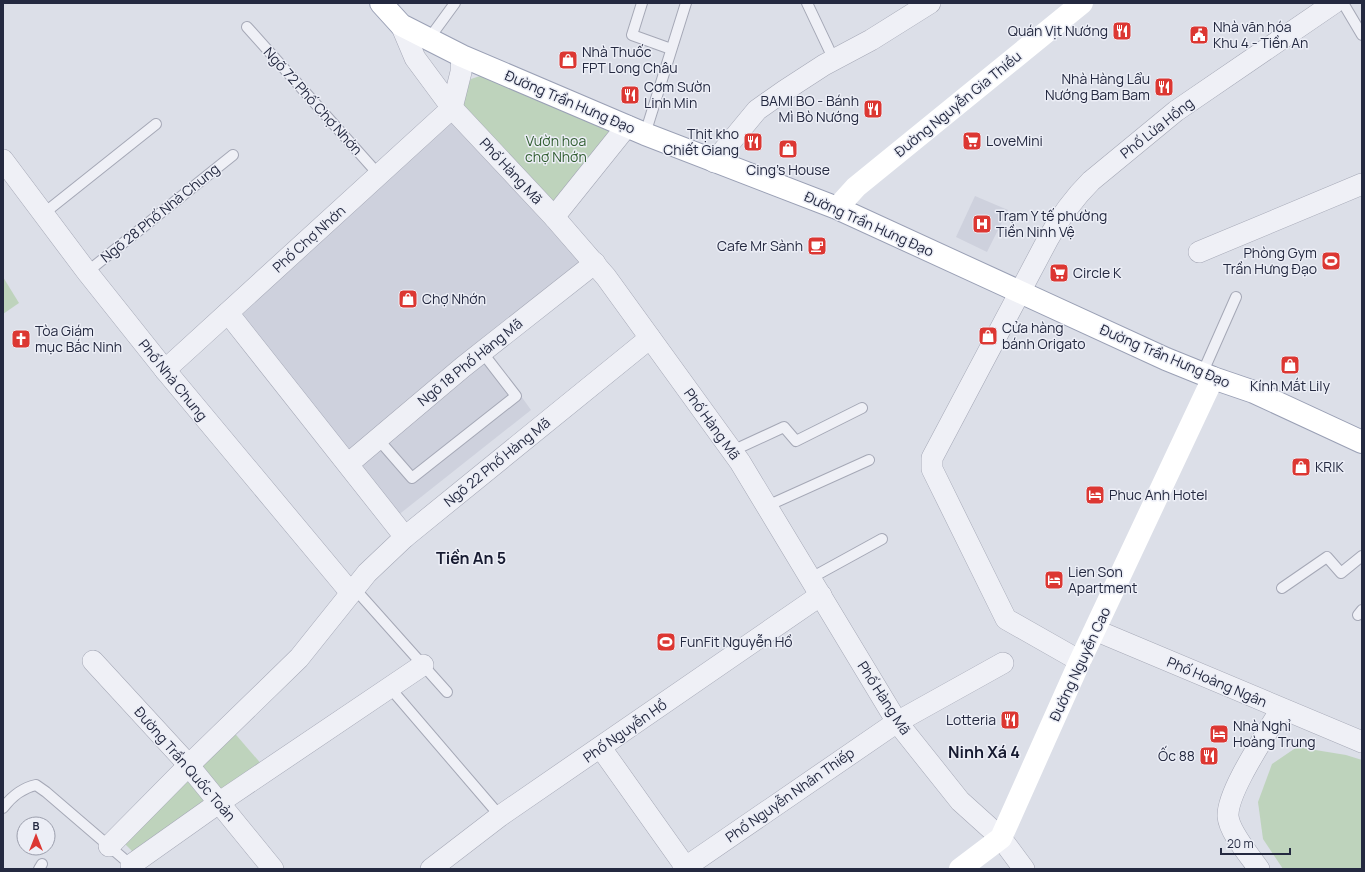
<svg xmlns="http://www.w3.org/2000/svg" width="1365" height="872" font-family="Manrope,sans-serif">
<rect width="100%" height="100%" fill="#dcdfe8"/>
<!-- built -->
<g fill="#ced1dd">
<path d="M462,111L591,274L489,351L531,410L392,520L231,324Z"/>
<path d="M975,196L1008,210L987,252L956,237Z"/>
</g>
<!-- green -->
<g fill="#bed3bc">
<path d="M483,75L612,131L565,199L553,201L459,103L471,79Z"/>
<path d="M3,277L19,303L3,314Z"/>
<path d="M231,729L263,766L224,794L196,761Z"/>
<path d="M1297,747L1346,755L1362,760V869H1283L1263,839L1258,802L1272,764Z"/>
<path d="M183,776L207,804L137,856L120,839Z"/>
</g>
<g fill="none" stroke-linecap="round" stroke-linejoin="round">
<!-- lane casing -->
<g stroke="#a5a8b6" stroke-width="12">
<g id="lane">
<path d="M642,3L632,35L671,49"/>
<path d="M807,3L834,60"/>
<path d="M1343,3L1362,35"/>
<path d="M247,27L379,175"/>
<path d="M428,40L455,3"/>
<path d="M645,134L686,3"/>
<path d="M43,214L156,124"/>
<path d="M87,272L233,155"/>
<path d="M1202,374L1236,297"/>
<path d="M378,439L412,478L516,396L482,352"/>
<path d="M732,451L784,427L796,441L862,408"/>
<path d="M767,506L869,460"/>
<path d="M811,578L882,539"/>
<path d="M1282,588L1327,557L1341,573L1362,556"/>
<path d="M355,589L447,692"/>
<path d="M1358,615L1362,610"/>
<path d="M391,689L500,816"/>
<path d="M3,808C12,796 22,788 36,785L46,792L131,865"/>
<path d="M39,869L42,864"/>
</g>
</g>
<!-- street casing -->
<g stroke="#a5a8b6" stroke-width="22">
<g id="street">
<path d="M401,25L415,58L452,108L554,217L606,277L740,462L897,722L960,801L1001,838L1024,869"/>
<path d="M3,160L87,272L165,370L351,593"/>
<path d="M714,162L757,110L784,91L824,65L871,40L930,3"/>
<path d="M554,217L627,126"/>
<path d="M1199,252L1362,184"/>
<path d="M228,313L405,537"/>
<path d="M165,370L452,108L461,72L462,56"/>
<path d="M348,464L463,367L595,263"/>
<path d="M1095,630L1362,742"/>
<path d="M93,661L185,761L273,869"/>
<path d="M1080,661L1006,619L932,469V458L1048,239C1060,217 1073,199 1091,181L1176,111L1334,3"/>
<path d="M601,748L687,869"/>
<path d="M109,846L189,765L299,658L367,573L405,537L650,338"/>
<path d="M131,865L220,802L423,665"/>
<path d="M431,869L500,816L821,595"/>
<path d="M683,869L897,722L1003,663"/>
<path d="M1259,869C1250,856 1229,832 1228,816C1227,791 1268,732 1281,709"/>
</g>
</g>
<!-- primary casing -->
<g stroke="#9aa0b5" stroke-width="24">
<path id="primary" d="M381,3L401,25L462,56L645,134L837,208L1166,359L1213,378L1254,392L1362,442"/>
</g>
<!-- lane -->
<use href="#lane" stroke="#eff0f6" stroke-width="10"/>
<!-- street -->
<use href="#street" stroke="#eff0f6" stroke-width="21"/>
<!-- secondary -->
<g stroke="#fff" stroke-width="22">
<path d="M837,208L856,187L1082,3"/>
<path d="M960,869L1001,838L1080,661L1213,378"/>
</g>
<!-- primary -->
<use href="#primary" stroke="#fff" stroke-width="22"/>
</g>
<!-- icons -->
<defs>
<g id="restaurant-square" transform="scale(1)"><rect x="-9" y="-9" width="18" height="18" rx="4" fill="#dc3732" stroke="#eceef6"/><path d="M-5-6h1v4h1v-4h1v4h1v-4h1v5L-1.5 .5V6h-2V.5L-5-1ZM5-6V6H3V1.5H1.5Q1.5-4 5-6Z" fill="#fff"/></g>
<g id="civic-square" transform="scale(1)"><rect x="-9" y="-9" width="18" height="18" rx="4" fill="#dc3732" stroke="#eceef6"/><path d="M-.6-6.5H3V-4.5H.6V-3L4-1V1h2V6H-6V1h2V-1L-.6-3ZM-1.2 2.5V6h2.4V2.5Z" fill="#fff"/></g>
<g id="shop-square" transform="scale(1)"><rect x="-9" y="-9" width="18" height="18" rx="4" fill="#dc3732" stroke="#eceef6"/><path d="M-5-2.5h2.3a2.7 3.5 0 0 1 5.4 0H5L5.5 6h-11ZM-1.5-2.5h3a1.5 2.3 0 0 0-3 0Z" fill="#fff"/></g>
<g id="supermarket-square" transform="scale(1)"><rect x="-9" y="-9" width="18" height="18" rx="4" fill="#dc3732" stroke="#eceef6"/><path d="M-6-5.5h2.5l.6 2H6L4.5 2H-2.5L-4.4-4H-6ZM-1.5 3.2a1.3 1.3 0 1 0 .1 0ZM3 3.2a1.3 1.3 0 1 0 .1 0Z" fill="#fff"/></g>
<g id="hospital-square" transform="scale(1)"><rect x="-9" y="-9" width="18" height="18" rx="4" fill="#dc3732" stroke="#eceef6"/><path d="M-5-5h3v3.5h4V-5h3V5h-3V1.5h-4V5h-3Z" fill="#fff"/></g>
<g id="cafe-square" transform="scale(1)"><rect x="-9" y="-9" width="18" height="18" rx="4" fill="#dc3732" stroke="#eceef6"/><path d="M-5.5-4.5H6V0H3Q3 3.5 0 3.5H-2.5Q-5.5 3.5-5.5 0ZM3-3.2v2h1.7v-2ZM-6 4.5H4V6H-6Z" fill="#fff"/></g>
<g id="stadium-square" transform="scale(1)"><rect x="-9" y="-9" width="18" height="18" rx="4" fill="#dc3732" stroke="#eceef6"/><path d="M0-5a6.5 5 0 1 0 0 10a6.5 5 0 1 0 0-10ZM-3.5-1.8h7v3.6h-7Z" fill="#fff"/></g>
<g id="church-square" transform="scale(1)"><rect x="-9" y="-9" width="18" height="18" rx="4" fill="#dc3732" stroke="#eceef6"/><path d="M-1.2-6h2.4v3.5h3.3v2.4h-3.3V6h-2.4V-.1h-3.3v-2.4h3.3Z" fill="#fff"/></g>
<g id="hotel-square" transform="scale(1)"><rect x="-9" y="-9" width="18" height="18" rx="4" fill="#dc3732" stroke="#eceef6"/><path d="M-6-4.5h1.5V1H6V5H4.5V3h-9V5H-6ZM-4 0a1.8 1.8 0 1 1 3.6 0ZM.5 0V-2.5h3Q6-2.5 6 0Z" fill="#fff"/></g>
</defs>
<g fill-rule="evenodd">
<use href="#restaurant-square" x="1122" y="31"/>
<use href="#civic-square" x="1199" y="35"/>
<use href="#shop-square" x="568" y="60"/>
<use href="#restaurant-square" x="1164" y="87"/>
<use href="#restaurant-square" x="630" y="95"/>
<use href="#restaurant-square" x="873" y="109"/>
<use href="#supermarket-square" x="972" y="141"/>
<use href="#restaurant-square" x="753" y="142"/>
<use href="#shop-square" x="788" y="149"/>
<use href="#hospital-square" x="982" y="224"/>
<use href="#cafe-square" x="817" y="246"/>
<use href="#stadium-square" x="1331" y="261"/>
<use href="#supermarket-square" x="1059" y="273"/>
<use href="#shop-square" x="408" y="299"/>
<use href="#shop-square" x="988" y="336"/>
<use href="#church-square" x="21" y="339"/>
<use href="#shop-square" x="1290" y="365"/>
<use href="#shop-square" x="1301" y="467"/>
<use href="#hotel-square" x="1095" y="495"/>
<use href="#hotel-square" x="1054" y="580"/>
<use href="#stadium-square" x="666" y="642"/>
<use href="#restaurant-square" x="1010" y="720"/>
<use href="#hotel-square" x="1219" y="734"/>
<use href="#restaurant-square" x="1209" y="756"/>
</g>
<g text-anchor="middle" stroke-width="3" stroke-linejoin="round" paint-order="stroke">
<!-- poi labels -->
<g font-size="14" fill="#242940" stroke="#eceef6" text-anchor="start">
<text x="1213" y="32">Nhà văn hóa<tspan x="1213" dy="16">Khu 4 - Tiền An</tspan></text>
<text x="1108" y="36" text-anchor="end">Quán Vịt Nướng</text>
<text x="582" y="57">Nhà Thuốc<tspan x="582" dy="16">FPT Long Châu</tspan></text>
<text x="1150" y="84" text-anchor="end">Nhà Hàng Lẩu<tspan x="1150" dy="16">Nướng Bam Bam</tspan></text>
<text x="644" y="92">Cơm Sườn<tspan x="644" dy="16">Linh Min</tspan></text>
<text x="859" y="106" text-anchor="end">BAMI BO - Bánh<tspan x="859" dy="16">Mì Bò Nướng</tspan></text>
<text x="739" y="139" text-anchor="end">Thịt kho<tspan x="739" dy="16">Chiết Giang</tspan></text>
<text x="986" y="146">LoveMini</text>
<text x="788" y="175" text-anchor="middle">Cing's House</text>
<text x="996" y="221">Trạm Y tế phường<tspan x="996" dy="16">Tiền Ninh Vệ</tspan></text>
<text x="803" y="251" text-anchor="end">Cafe Mr Sành</text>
<text x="1317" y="258" text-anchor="end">Phòng Gym<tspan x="1317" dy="16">Trần Hưng Đạo</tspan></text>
<text x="1073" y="278">Circle K</text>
<text x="422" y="304">Chợ Nhớn</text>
<text x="1002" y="333">Cửa hàng<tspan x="1002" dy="16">bánh Origato</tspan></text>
<text x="35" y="336">Tòa Giám<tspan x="35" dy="16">mục Bắc Ninh</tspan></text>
<text x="1290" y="391" text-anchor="middle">Kính Mắt Lily</text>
<text x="1315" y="472">KRIK</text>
<text x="1109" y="500">Phuc Anh Hotel</text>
<text x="1068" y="577">Lien Son<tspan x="1068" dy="16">Apartment</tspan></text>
<text x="680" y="647">FunFit Nguyễn Hồ</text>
<text x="996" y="725" text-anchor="end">Lotteria</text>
<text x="1233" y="731">Nhà Nghỉ<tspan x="1233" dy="16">Hoàng Trung</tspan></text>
<text x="1195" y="761" text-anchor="end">Ốc 88</text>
</g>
<!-- street labels -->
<g font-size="14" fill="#242940" stroke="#eceef6">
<text transform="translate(313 101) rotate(48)" y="5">Ngõ 72 Phố Chợ Nhớn</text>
<text transform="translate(570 102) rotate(23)" y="5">Đường Trần Hưng Đạo</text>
<text transform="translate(958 104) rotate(-39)" y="5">Đường Nguyễn Gia Thiều</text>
<text transform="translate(1157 128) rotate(-38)" y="5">Phố Lửa Hồng</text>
<text transform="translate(511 171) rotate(47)" y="5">Phố Hàng Mã</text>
<text transform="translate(160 213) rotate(-39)" y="5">Ngõ 28 Phố Nhà Chung</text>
<text transform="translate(869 224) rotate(24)" y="5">Đường Trần Hưng Đạo</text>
<text transform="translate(309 239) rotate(-42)" y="5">Phố Chợ Nhớn</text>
<text transform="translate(1165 356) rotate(23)" y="5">Đường Trần Hưng Đạo</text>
<text transform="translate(470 362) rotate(-39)" y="5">Ngõ 18 Phố Hàng Mã</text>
<text transform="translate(173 380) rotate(51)" y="5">Phố Nhà Chung</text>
<text transform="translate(712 424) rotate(54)" y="5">Phố Hàng Mã</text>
<text transform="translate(497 462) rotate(-39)" y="5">Ngõ 22 Phố Hàng Mã</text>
<text transform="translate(1080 664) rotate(-65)" y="5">Đường Nguyễn Cao</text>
<text transform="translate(1217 682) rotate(23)" y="5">Phố Hoàng Ngân</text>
<text transform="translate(884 698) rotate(57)" y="5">Phố Hàng Mã</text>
<text transform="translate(625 731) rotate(-35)" y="5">Phố Nguyễn Hồ</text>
<text transform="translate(185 764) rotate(49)" y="5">Đường Trần Quốc Toản</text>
<text transform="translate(790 795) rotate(-35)" y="5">Phố Nguyễn Nhân Thiếp</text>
</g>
<!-- park labels -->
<g font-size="14" fill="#305d30" stroke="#eceef6">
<text x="556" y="146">Vườn hoa<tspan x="556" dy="16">chợ Nhớn</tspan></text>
</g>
<!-- quarter labels -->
<g font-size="16" font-weight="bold" fill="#171b31" stroke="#eceef6">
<text x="471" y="564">Tiền An 5</text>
<text x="984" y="758">Ninh Xá 4</text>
</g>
</g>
<!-- border -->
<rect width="1365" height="872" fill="none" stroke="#242940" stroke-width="8"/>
<!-- north arrow -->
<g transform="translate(36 836)"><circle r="19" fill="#eceef6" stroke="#9c9fad"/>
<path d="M0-3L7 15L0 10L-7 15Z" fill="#dc3732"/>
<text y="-6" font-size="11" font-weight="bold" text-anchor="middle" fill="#242940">B</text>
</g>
<!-- scale -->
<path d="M1221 848v6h69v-6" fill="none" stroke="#242940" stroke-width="2"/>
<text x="1227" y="848" font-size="12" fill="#242940" stroke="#eceef6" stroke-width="3" paint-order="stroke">20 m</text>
</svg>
